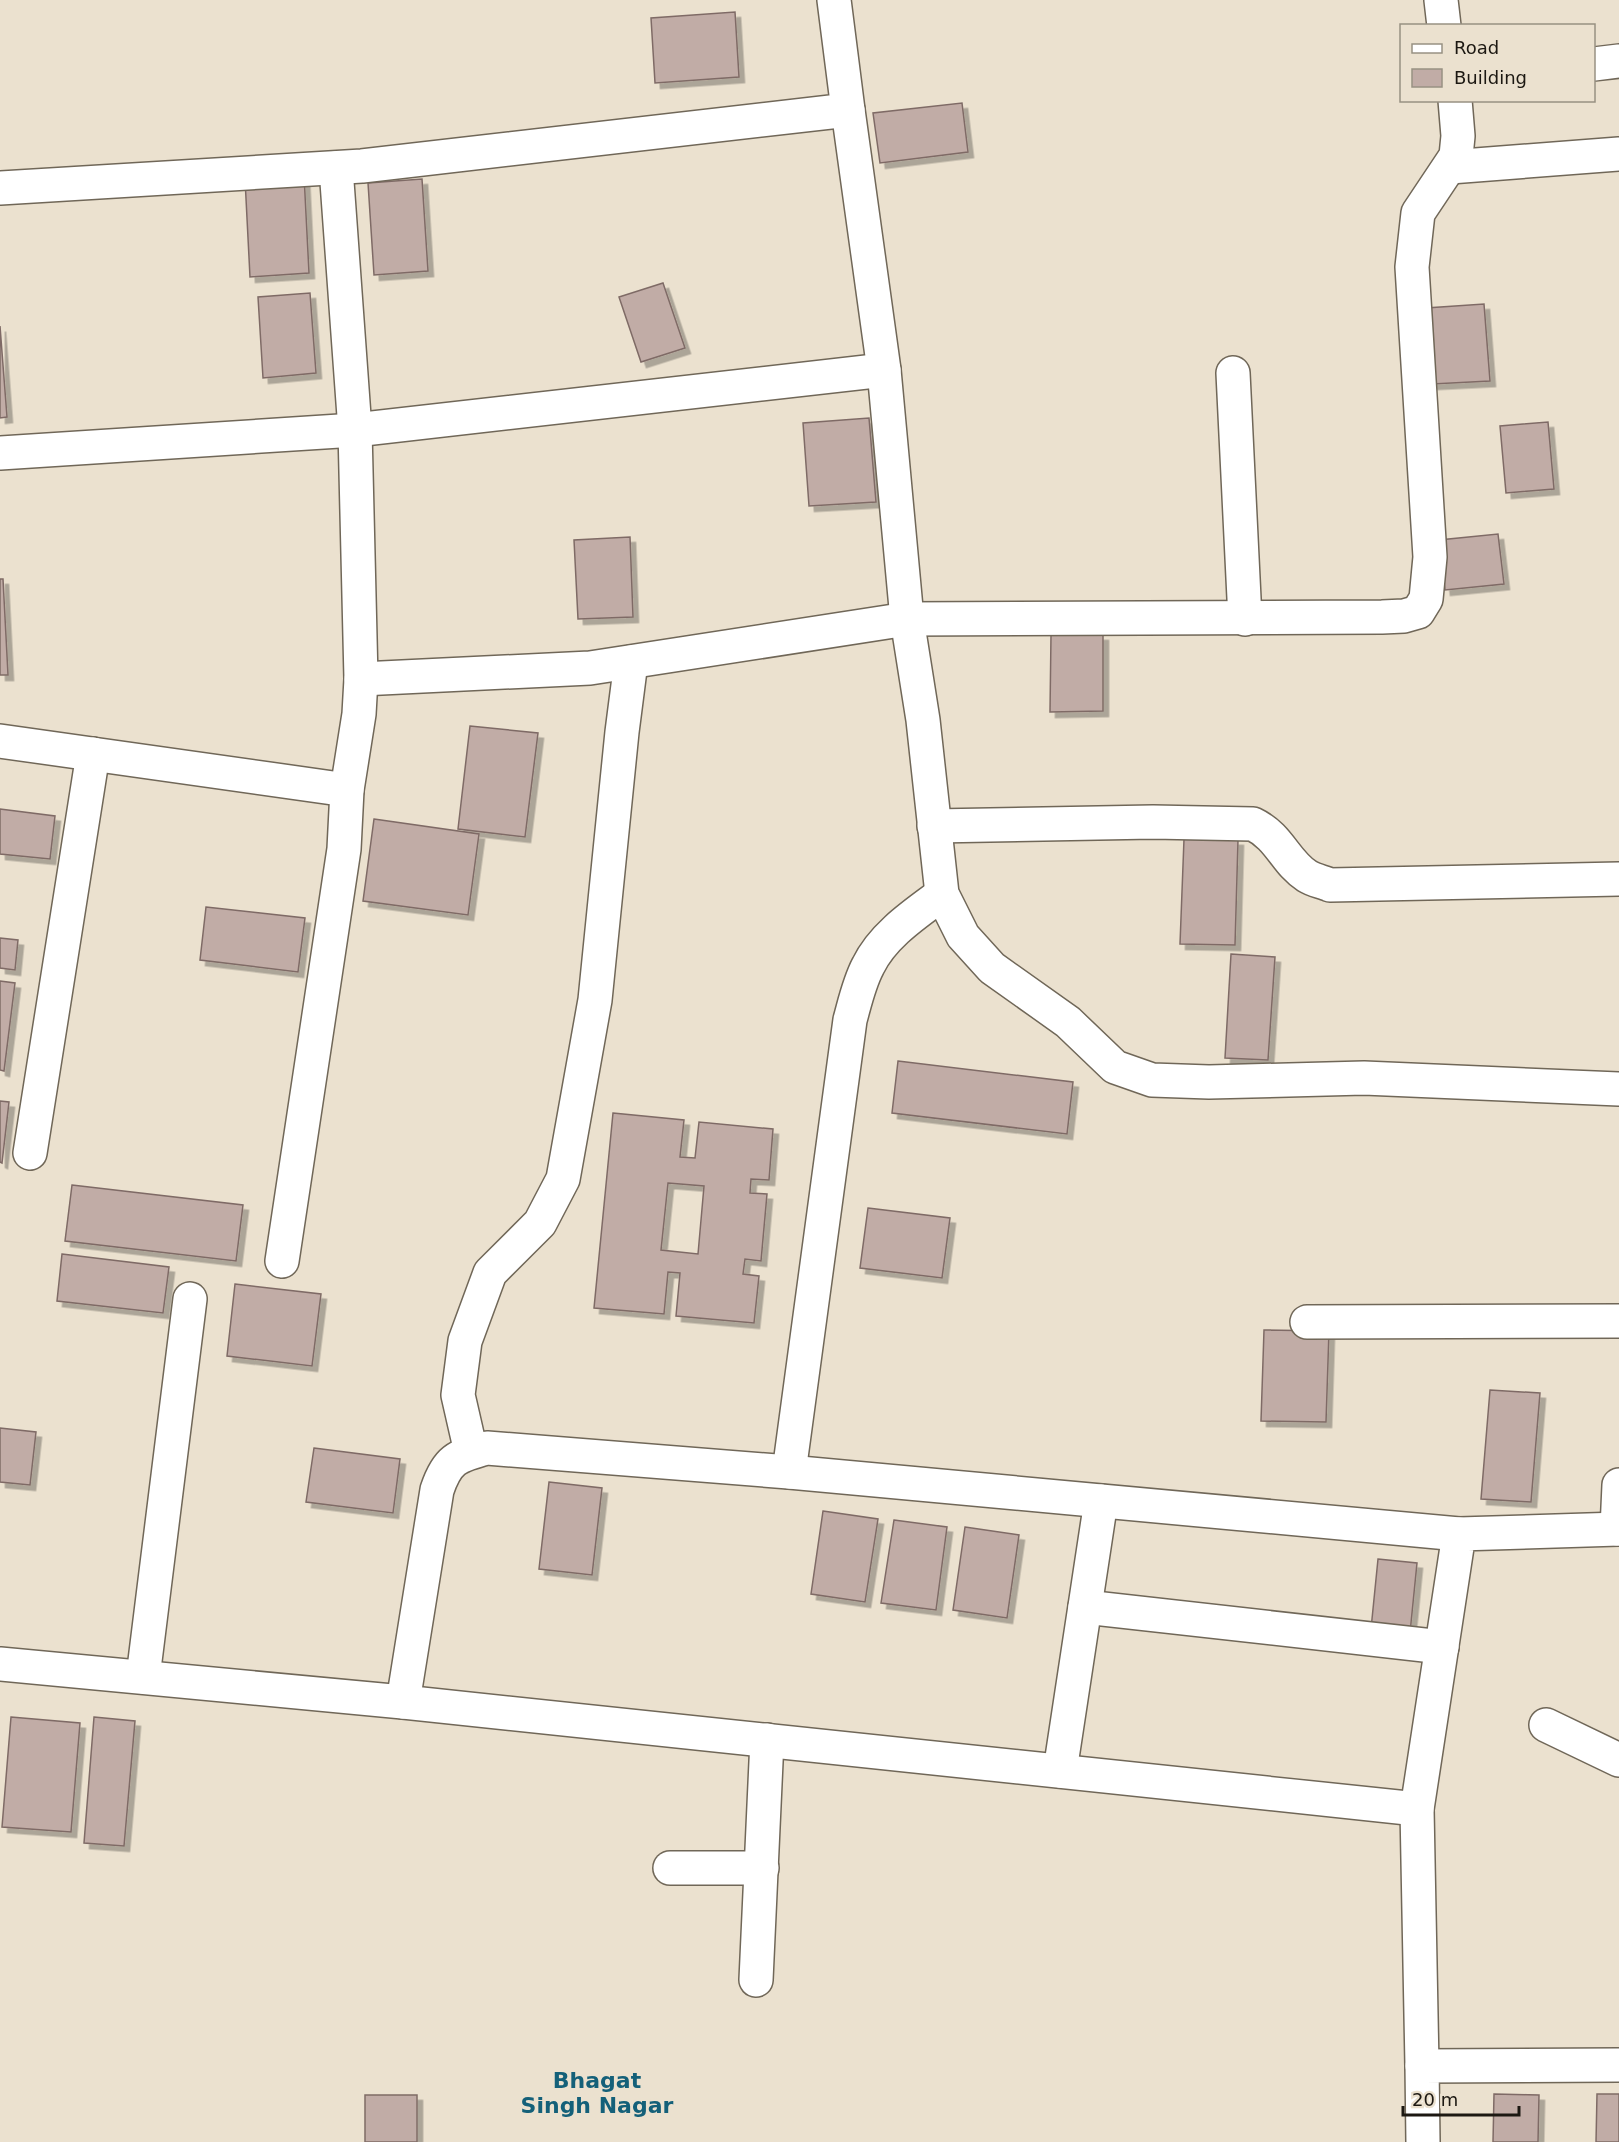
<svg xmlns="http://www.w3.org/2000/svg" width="1619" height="2142" font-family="'DejaVu Sans',sans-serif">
<defs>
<filter id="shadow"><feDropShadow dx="5.5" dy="5.5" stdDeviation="0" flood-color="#0004"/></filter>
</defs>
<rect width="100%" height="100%" fill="#ebe1cf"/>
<!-- building -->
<g fill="#c1aca6" stroke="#7f6b66" stroke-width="1.5" fill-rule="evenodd" filter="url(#shadow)">
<path d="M735,12L739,77L655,83L651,18Z"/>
<path d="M962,103L968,152L880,163L873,113Z"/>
<path d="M304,175L309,273L250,277L245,179Z"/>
<path d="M422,179L428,271L374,275L368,183Z"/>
<path d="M663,283L685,348L641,362L619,297Z"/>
<path d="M310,293L316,373L263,378L258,297Z"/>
<path d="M1484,304L1490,381L1432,384L1426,308Z"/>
<path d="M0,326L7,417L0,418Z"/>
<path d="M869,418L876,502L809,506L803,423Z"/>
<path d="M1548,422L1554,489L1506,493L1500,426Z"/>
<path d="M1498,534L1504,584L1445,590L1439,540Z"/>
<path d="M630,537L633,617L578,619L574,540Z"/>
<path d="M0,579H3L8,675H0Z"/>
<path d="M1051,635H1103V711L1050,712Z"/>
<path d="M470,726L538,733L525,837L458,829Z"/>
<path d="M0,809L55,816L50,859L0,854Z"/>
<path d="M374,819L479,834L468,915L363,901Z"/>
<path d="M1184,839L1238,840L1235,945L1180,944Z"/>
<path d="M206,907L305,918L298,972L200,960Z"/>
<path d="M0,938L18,940L15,970L0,968Z"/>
<path d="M1231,954L1275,957L1268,1060L1225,1058Z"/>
<path d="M0,981L15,983L4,1071L0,1070Z"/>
<path d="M898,1061L1073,1082L1067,1134L892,1113Z"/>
<path d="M0,1101L9,1102L2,1163L0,1162Z"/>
<path d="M613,1113L684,1120L680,1157L695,1158L699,1122L773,1129L769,1180L751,1179L750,1193L767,1194L761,1261L745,1259L743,1274L759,1276L754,1323L676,1316L680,1273L668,1272L664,1314L594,1308ZM668,1183L704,1186L698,1254L661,1250Z"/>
<path d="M72,1185L243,1205L236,1261L65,1241Z"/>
<path d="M868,1208L950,1218L942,1278L860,1268Z"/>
<path d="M62,1254L169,1267L163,1313L57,1301Z"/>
<path d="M235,1284L321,1294L312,1366L227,1356Z"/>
<path d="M1264,1330L1329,1331L1326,1422L1261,1421Z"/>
<path d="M1490,1390L1540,1393L1531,1502L1481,1499Z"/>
<path d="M0,1428L36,1432L30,1485L0,1482Z"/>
<path d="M314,1448L400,1459L393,1513L306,1502Z"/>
<path d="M549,1482L602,1488L592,1575L539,1569Z"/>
<path d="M823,1511L878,1519L865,1602L811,1594Z"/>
<path d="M894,1520L947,1527L936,1610L881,1603Z"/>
<path d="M965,1527L1019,1535L1007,1618L953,1610Z"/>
<path d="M1378,1559L1417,1563L1410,1633L1371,1629Z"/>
<path d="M11,1717L80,1723L71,1832L2,1827Z"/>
<path d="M94,1717L135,1721L124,1846L84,1843Z"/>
<path d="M1494,2094L1539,2095L1538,2142H1493Z"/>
<path d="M1597,2094H1619V2142H1596Z"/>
<rect x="365" y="2095" width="52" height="47"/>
</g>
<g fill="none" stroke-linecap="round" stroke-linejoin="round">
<!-- minor casing -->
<g stroke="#706758" stroke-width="36">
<g id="minor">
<path d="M1441,0L1444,26"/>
<path d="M1594,64L1619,61"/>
<path d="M848,110L884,370L907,619L923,720L942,894L963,936L992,968L1068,1022L1115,1067L1152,1080L1209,1082L1364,1078L1619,1089"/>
<path d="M1450,167L1619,154"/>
<path d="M0,188L362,166L848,110L834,0"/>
<path d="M1233,373L1245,619"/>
<path d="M0,453L355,430L884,370"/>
<path d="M361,679L590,668L907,619L1382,617L1404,616L1418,612L1426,599L1430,557L1412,267L1418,213L1456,156L1458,136L1455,100"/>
<path d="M0,741L347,790L359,714L361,679L355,430L336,168"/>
<path d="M934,826L1153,822L1253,824C1280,837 1285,862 1307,876C1313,880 1323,882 1330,885L1619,879"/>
<path d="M30,1153L93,754"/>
<path d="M282,1261L344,849L347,790"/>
<path d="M1307,1322L1619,1321"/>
<path d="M471,1452L458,1395L465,1341L490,1273L540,1223L563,1179L595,1000L622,732L631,662"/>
<path d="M789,1472L850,1020C855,1002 859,983 868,966C883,935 915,914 942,894"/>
<path d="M1617,1529L1619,1485"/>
<path d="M1085,1607L1442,1647"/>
<path d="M0,1664L403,1702L1417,1809"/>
<path d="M143,1677L190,1299"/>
<path d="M403,1702L437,1490C447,1460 456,1456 487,1448L789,1472L1459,1534"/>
<path d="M1546,1725L1619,1760"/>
<path d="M1060,1771L1101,1501"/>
<path d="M670,1868H762"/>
<path d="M756,1980L767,1740"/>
<path d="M1422,2066L1417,1809L1459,1534L1619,1529"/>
<path d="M1423,2142L1422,2066L1619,2065"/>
</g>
</g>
<!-- minor -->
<use href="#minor" stroke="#fff" stroke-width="33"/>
</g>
<g text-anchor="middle" stroke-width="4.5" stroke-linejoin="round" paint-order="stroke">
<!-- neighbourhood labels -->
<g font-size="22" font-weight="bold" fill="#146079" stroke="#ebe1cf">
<text x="597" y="2088">Bhagat<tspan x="597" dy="25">Singh Nagar</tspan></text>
</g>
</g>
<!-- legend -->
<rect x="1400" y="24" width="195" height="78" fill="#ebe1cf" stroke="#989183" stroke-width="1.5"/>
<rect x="1412" y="44" width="30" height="9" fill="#ffffff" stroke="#989183" stroke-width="1.5"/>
<text x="1454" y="54" font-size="18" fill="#1c1812">Road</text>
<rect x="1412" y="69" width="30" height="18" fill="#c1aca6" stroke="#989183" stroke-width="1.5"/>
<text x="1454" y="84" font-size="18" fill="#1c1812">Building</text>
<!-- scale -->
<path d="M1403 2106v9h116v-9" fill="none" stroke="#1c1812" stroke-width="3"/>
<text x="1412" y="2106" font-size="18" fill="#1c1812" stroke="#ebe1cf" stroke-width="4.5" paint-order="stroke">20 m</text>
</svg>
